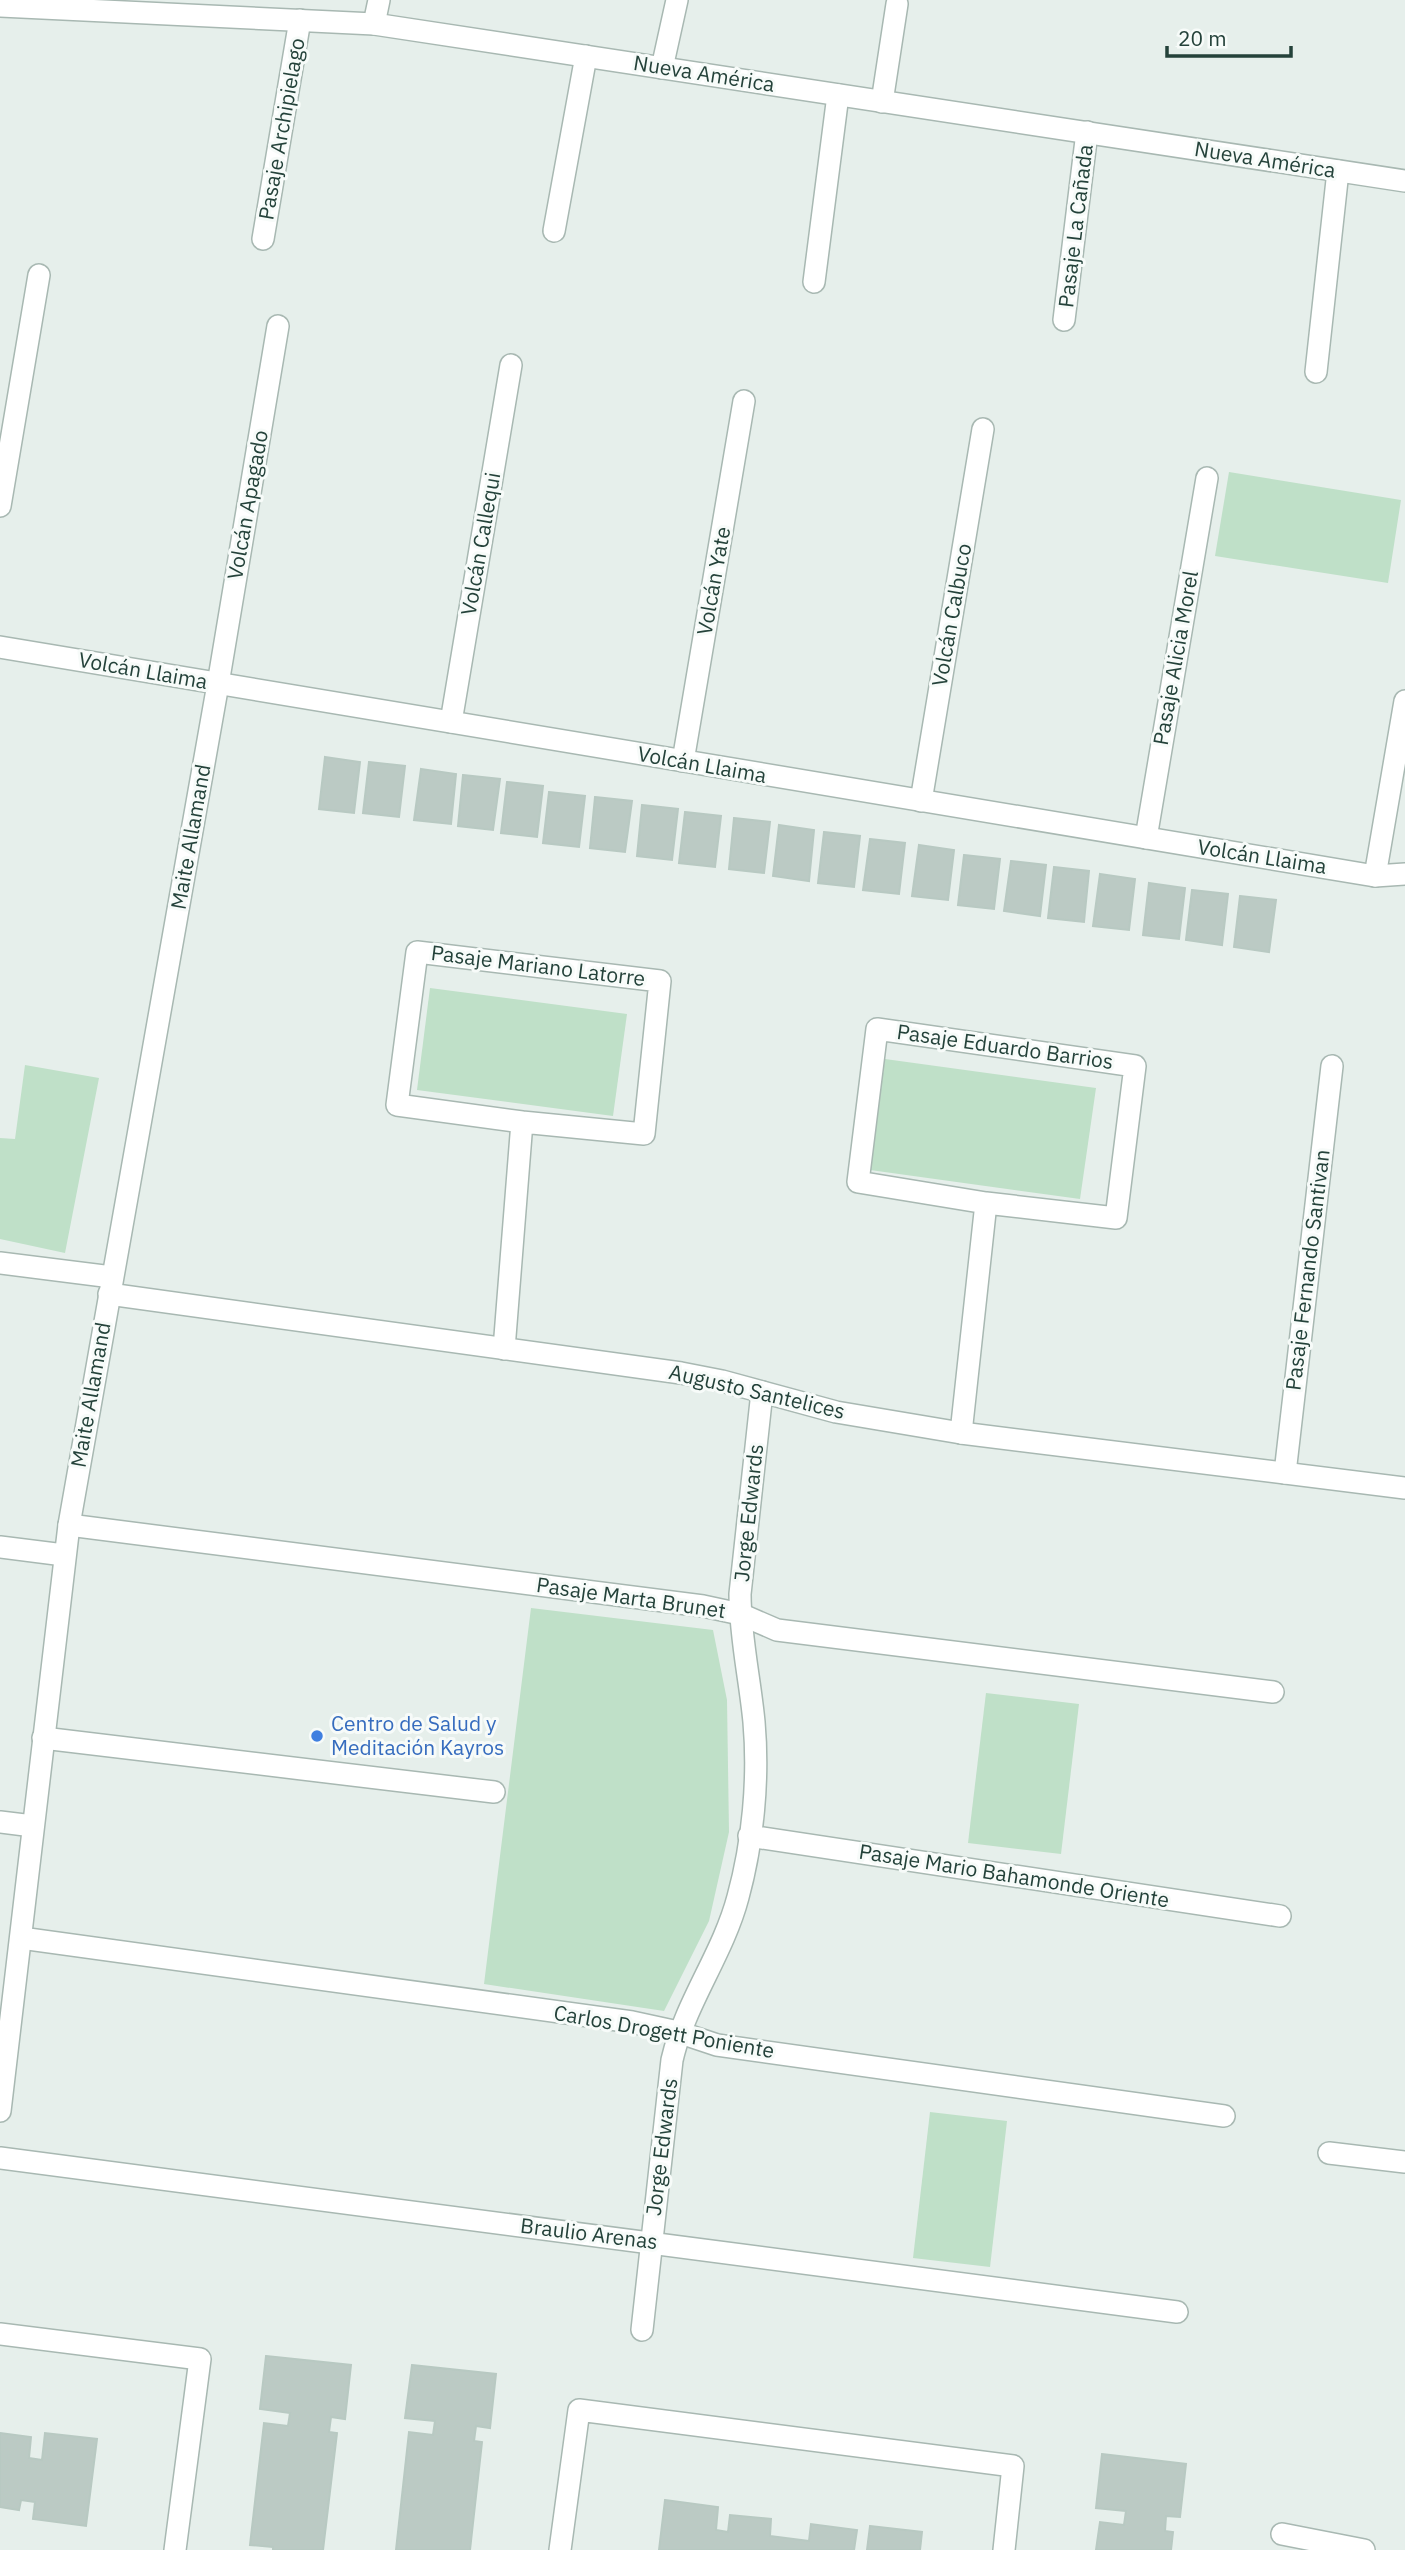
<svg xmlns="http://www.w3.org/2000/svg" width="1405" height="2550" font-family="'IBM Plex Sans',sans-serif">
<rect width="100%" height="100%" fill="#e6efeb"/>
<!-- green -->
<g fill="#bfe0c8">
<path d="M1229,472L1401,500L1388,583L1215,556Z"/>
<path d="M430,988L627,1014L613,1116L417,1090Z"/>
<path d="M885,1059L1096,1088L1080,1199L870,1170Z"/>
<path d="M25,1065L99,1078L65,1253L0,1239V1138L15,1139Z"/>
<path d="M531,1608L713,1630L727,1700L729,1832L709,1921L664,2011L484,1984Z"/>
<path d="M986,1693L1079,1704L1061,1854L968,1843Z"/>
<path d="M930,2112L1007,2121L990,2267L913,2258Z"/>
</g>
<!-- building -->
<g fill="#bbcac4" stroke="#b8c9c2" stroke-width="2">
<path d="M325,757L360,762L354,813L319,809Z"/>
<path d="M369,762L405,766L399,817L363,813Z"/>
<path d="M421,769L456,774L451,824L414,820Z"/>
<path d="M463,775L500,779L493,830L458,826Z"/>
<path d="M507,782L543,786L537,837L501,833Z"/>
<path d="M549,792L585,796L579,847L543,843Z"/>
<path d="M595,797L632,801L625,852L590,848Z"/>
<path d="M642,805L678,809L672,860L637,856Z"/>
<path d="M685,812L721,816L715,867L679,863Z"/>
<path d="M734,818L770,822L764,873L729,869Z"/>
<path d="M779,825L814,830L809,881L773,876Z"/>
<path d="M824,832L860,836L854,887L818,883Z"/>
<path d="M870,839L905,843L899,894L863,890Z"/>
<path d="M919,845L954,850L948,900L912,896Z"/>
<path d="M964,855L1000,859L994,909L958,905Z"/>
<path d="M1011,861L1046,865L1040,916L1004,911Z"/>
<path d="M1054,867L1089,871L1084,922L1048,918Z"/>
<path d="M1100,874L1135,879L1129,930L1093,926Z"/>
<path d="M1149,883L1185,888L1179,939L1143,935Z"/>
<path d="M1192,890L1228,894L1222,945L1186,940Z"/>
<path d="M1240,896L1276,900L1269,952L1234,947Z"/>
<path d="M266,2356L351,2365L345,2419L331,2417L329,2432L337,2433L323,2550H273V2547L250,2545L264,2423L288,2426L290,2413L260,2409Z"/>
<path d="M412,2365L496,2374L490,2428L476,2426L474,2441L482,2442L470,2550H396L409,2432L433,2435L435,2421L405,2418Z"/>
<path d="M0,2433L31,2437L29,2458L42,2460L45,2433L97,2439L86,2526L33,2519L35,2502L21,2500L19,2510L0,2507Z"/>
<path d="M1102,2454L1186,2464L1180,2517L1166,2516L1165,2531L1173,2532L1171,2550H1096L1100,2522L1124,2525L1126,2511L1096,2508Z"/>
<path d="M665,2500L718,2507L716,2530L728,2532L730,2515L771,2519L770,2536L809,2541L811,2524L857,2530L854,2550H659Z"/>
<path d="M870,2526L922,2532L920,2550H867Z"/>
</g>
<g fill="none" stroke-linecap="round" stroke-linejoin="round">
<!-- minor casing -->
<g stroke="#a8b8b2" stroke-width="24">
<g id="minor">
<path d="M0,6L374,24L1405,181"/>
<path d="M374,24L379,0"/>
<path d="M662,68L677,0"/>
<path d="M882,102L897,4"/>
<path d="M554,231L586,56"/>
<path d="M263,239L300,20"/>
<path d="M814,282L838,95"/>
<path d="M1064,320L1087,132"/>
<path d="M1316,372L1338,171"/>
<path d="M0,506L39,275"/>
<path d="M0,647L1375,876L1405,874"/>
<path d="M451,722L511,365"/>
<path d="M683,761L744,401"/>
<path d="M921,801L983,429"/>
<path d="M1146,838L1207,478"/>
<path d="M1375,876L1405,701"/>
<path d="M0,1263L112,1277"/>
<path d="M109,1294L681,1373L722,1381L836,1412L961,1433L1405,1488"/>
<path d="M504,1349L522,1122L644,1134L660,981L417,952L397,1105L522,1122"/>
<path d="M961,1433L986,1203L1116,1218L1135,1066L877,1029L858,1182L986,1203"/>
<path d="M1285,1473L1332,1066"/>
<path d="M69,1525L703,1606L740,1614L777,1630L1273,1692"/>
<path d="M0,1547L64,1555"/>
<path d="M43,1738L494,1792"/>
<path d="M0,1822L33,1826"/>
<path d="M749,1836L1280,1916"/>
<path d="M21,1938L632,2022L678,2032L717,2045L1224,2116"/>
<path d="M0,2111L69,1525L218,684L278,326"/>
<path d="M1329,2153L1405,2162"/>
<path d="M0,2158L1177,2312"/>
<path d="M642,2330L672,2060C685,2003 723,1954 738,1897C753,1842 759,1779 754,1722C750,1679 740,1637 740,1594L762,1392"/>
<path d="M0,2334L200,2359L175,2550"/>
<path d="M1282,2534L1364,2550"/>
<path d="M560,2550L579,2410L1013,2466L1004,2550"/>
</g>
</g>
<!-- minor -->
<use href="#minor" stroke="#fff" stroke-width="21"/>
</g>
<!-- markers -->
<circle fill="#3f7fe0" stroke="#f7fbf9" stroke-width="2.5" cx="317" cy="1736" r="7"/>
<g text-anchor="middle" stroke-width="6" stroke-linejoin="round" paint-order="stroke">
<!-- street labels -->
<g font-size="21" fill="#24423a" stroke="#f7fbf9">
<text transform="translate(704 74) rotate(9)" y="7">Nueva América</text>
<text transform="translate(282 129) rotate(-80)" y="7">Pasaje Archipielago</text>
<text transform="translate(1265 160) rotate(9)" y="7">Nueva América</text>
<text transform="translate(1076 226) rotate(-83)" y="7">Pasaje La Cañada</text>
<text transform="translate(248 505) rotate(-80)" y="7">Volcán Apagado</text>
<text transform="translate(481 544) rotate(-80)" y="7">Volcán Callequi</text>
<text transform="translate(714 581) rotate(-80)" y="7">Volcán Yate</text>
<text transform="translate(952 615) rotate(-80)" y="7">Volcán Calbuco</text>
<text transform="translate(1176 658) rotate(-80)" y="7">Pasaje Alicia Morel</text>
<text transform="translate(143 671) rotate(10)" y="7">Volcán Llaima</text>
<text transform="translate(702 765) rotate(10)" y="7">Volcán Llaima</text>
<text transform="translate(191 837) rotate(-80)" y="7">Maite Allamand</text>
<text transform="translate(1262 857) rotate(9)" y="7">Volcán Llaima</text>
<text transform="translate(538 966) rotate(7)" y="7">Pasaje Mariano Latorre</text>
<text transform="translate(1005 1047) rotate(8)" y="7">Pasaje Eduardo Barrios</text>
<text transform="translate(1308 1270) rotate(-83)" y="7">Pasaje Fernando Santivan</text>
<text transform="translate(757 1392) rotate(13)" y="7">Augusto Santelices</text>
<text transform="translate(91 1395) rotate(-80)" y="7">Maite Allamand</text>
<text transform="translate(749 1513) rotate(-84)" y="7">Jorge Edwards</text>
<text transform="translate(631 1598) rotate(8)" y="7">Pasaje Marta Brunet</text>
<text transform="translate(1014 1876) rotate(9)" y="7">Pasaje Mario Bahamonde Oriente</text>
<text transform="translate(664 2032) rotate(10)" y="7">Carlos Drogett Poniente</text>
<text transform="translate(662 2147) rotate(-83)" y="7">Jorge Edwards</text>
<text transform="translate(589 2234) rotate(7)" y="7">Braulio Arenas</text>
</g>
<!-- shop labels -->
<g font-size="21" fill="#366cbe" stroke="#f7fbf9" text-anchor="start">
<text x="331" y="1731">Centro de Salud y<tspan x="331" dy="24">Meditación Kayros</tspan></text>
</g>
</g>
<!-- scale -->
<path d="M1167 46v10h124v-10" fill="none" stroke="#24423a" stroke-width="3.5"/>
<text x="1178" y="46" font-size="21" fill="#24423a" stroke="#f7fbf9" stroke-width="5" paint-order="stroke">20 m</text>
</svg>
